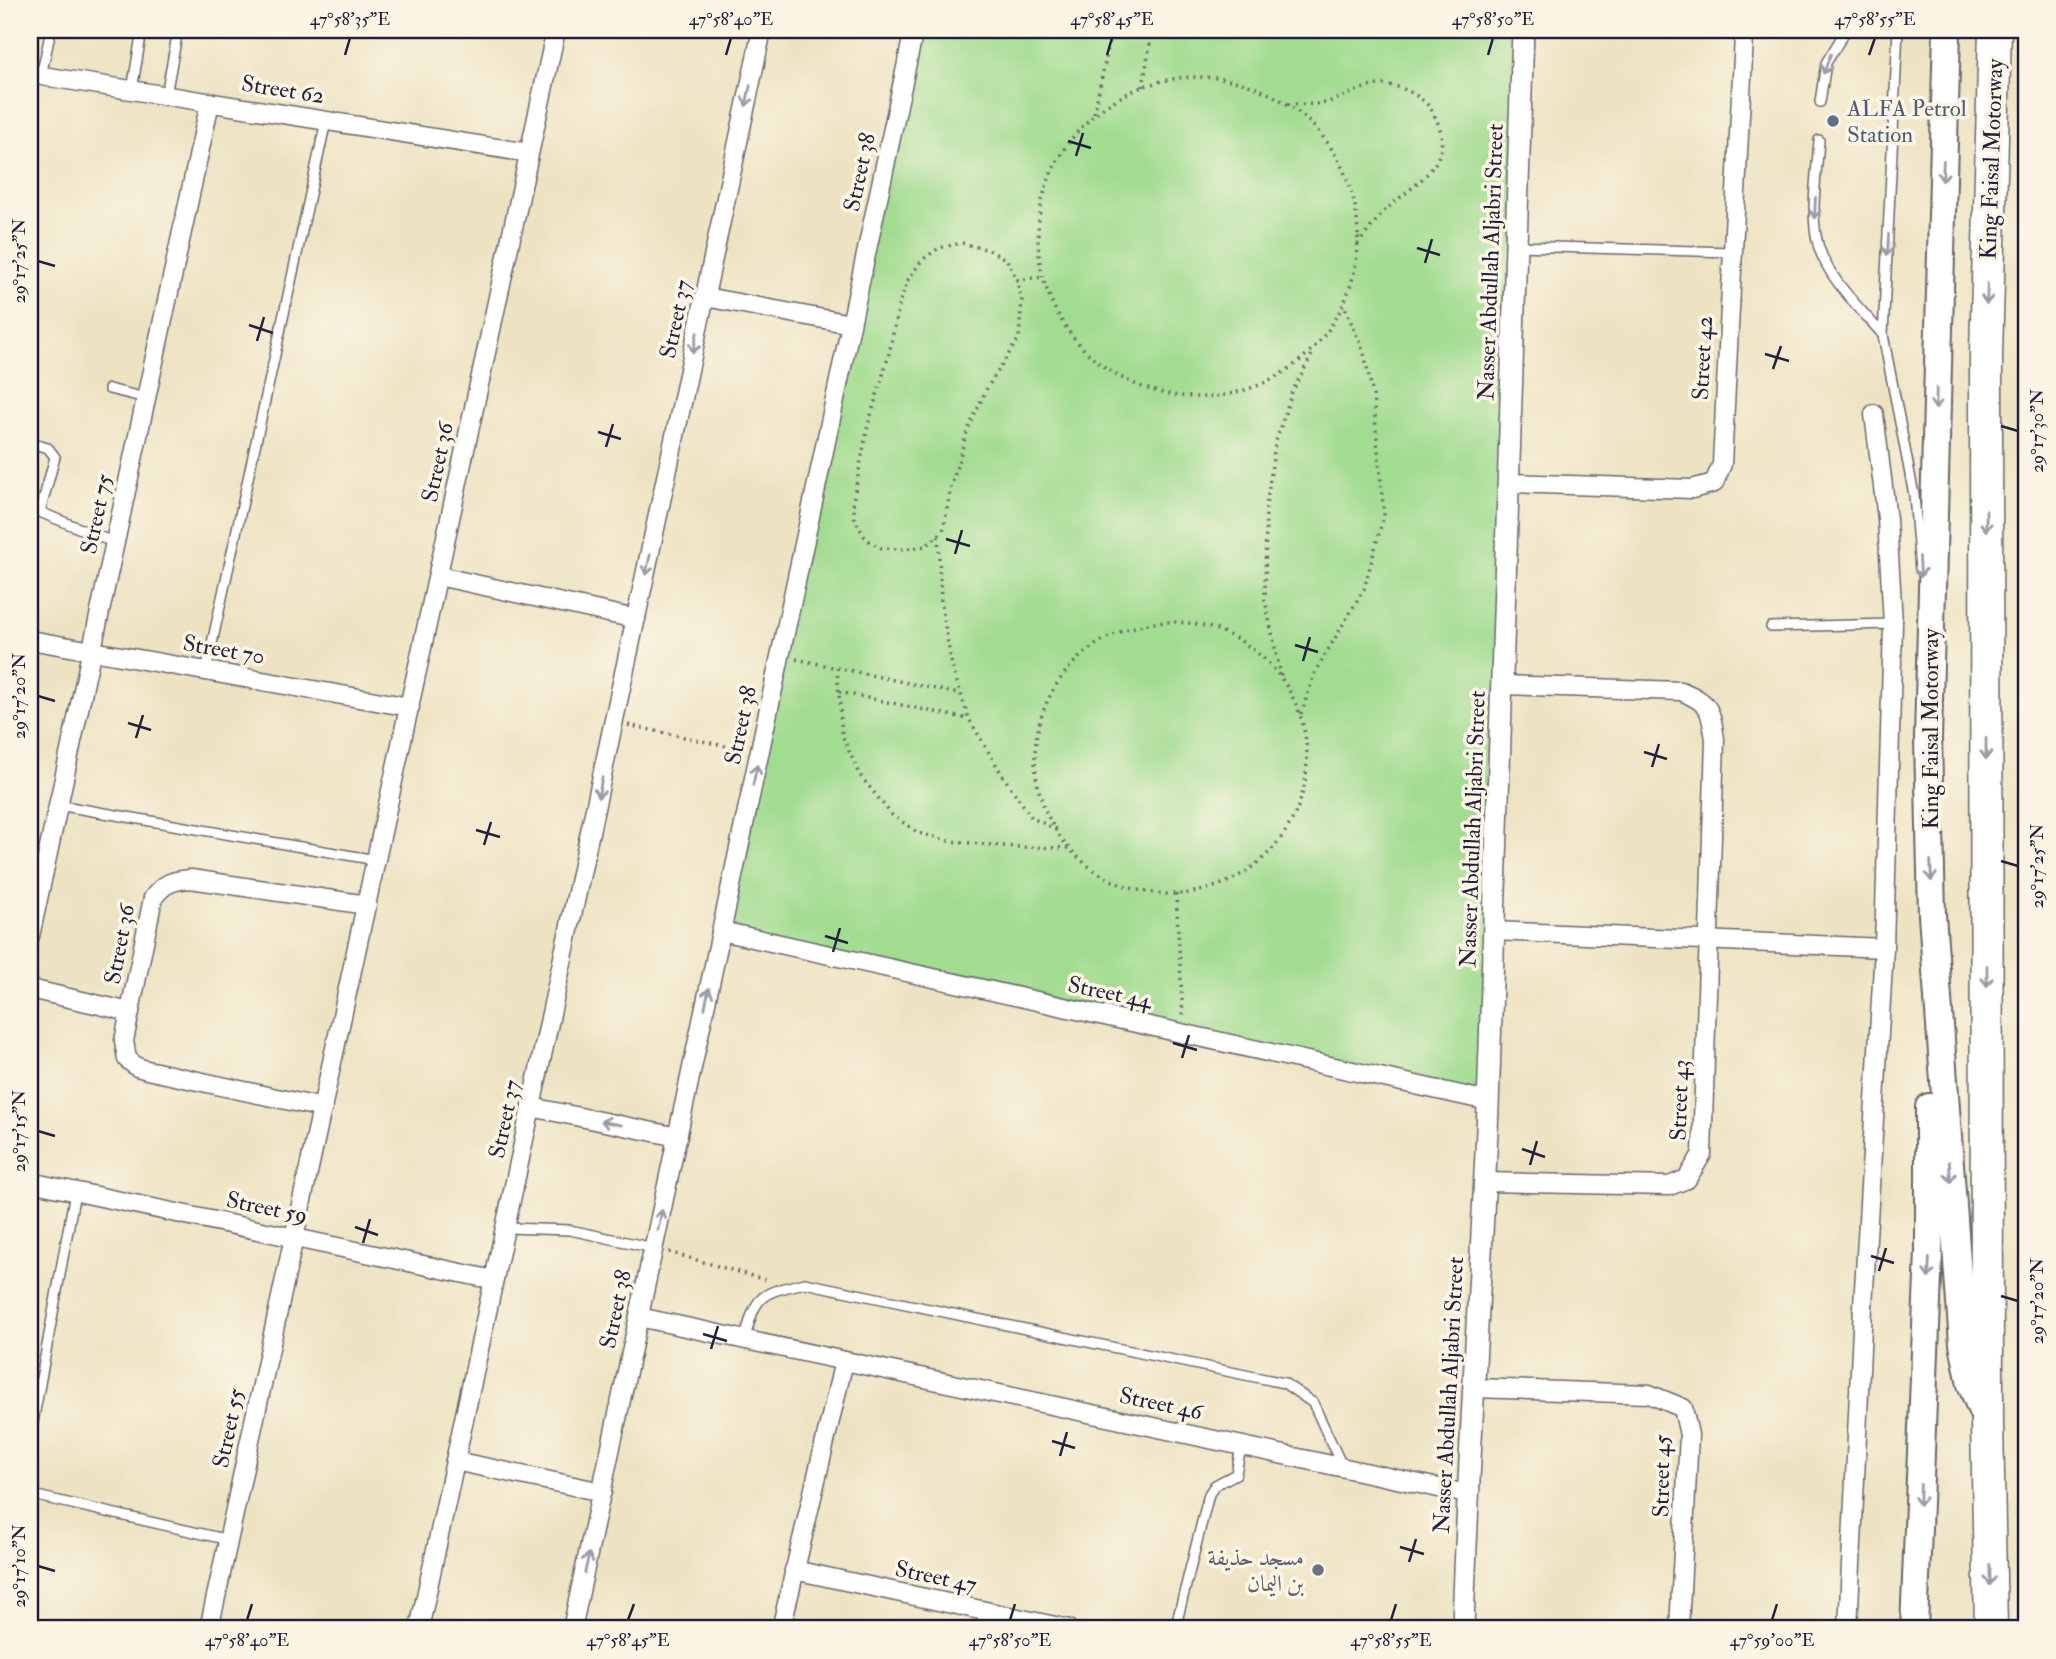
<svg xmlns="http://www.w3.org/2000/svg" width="2056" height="1659" font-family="'IM FELL Double Pica',Amiri,serif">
<rect width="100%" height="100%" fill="#fcf5e5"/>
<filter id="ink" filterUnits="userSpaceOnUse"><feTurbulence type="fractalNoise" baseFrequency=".0143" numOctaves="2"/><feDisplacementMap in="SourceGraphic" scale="14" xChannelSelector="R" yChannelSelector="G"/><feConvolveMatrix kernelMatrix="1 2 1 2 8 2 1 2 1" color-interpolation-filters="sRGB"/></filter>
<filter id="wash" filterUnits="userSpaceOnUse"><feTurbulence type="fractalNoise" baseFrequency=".00686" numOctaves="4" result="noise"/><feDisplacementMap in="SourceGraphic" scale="28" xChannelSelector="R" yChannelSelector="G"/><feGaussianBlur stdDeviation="1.57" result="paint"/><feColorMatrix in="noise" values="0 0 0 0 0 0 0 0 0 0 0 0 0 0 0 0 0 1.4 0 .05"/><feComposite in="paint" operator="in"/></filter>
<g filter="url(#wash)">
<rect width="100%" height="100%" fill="#ede3c3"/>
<!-- green -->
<path fill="#a1dc90" stroke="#627f66" stroke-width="2" d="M914,30H1523L1488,1101L721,931Z"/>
</g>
<g filter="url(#ink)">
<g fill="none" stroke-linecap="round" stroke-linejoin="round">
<!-- service casing -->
<g stroke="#69666b" stroke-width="12">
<g id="service">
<path d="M1898,30L1883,335L1914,495L1920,570"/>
<path d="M41,76L51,30"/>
<path d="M132,90L142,30"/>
<path d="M166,95L178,30"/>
<path d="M1820,102L1826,63L1846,30"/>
<path d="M1819,140C1817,172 1809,217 1819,248C1830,281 1861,309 1883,335"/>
<path d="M1517,246L1732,252"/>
<path d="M109,389L146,398"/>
<path d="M30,443L48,448L55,457L40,512"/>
<path d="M30,508L115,543"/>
<path d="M1771,627L1893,624"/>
<path d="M206,671L326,121"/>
<path d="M58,805L376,860"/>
<path d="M506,1228L570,1230L654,1248"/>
<path d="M745,1339C756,1294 760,1293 805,1283L1255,1377L1284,1383L1313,1403L1342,1466"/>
<path d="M30,1439L75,1192"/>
<path d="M30,1493L37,1496L229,1540"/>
<path d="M1175,1629L1209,1494L1215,1485L1236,1474L1241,1446"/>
</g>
</g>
<!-- minor casing -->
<g stroke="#69666b" stroke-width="21">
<g id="minor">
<path d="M30,74L529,153"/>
<path d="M705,297L851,324"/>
<path d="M1510,483L1692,489L1714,483L1722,464L1744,37L1742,30"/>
<path d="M438,576L636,619"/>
<path d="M30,640L410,707"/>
<path d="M721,931L1488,1101"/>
<path d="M1494,931L1884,948"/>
<path d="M30,936L210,102"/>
<path d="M30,989L130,1012"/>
<path d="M531,1107L678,1137"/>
<path d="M323,1108L147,1070L137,1067L127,1059L124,1041L153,898C164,883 173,880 191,879L367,905"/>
<path d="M30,1182L494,1280"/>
<path d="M1485,1182L1669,1186L1687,1179L1702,1154L1715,740C1711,710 1710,703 1681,691L1503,685"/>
<path d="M639,1317L1467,1494"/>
<path d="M1475,1388L1649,1394L1683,1408L1689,1435L1679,1629"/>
<path d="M455,1461L602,1492"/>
<path d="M794,1570L1069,1629"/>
<path d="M209,1629L556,30"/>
<path d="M419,1629L762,30"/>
<path d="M572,1629L914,30"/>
<path d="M781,1629L844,1361"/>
<path d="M1848,1629L1863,1306L1884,948L1893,624L1887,519L1874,414"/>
</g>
</g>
<!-- tertiary casing -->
<g stroke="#69666b" stroke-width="24">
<path id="tertiary" d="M1463,1629C1468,1455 1481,1281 1488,1107C1503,748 1513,389 1523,30"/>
</g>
<!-- primary casing -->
<g stroke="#69666b" stroke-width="30">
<g id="primary">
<path d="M1947,30L1928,738L1932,915L1963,1344L1971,1384L1984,1416"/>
<path d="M1914,1629L1929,1251V1107"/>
</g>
</g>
<!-- motorway casing -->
<g stroke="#69666b" stroke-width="35">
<path id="motorway" d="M1991,1629L1987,1422L1986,354L1995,30"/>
</g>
<!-- path -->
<g stroke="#69666b" stroke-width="3.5" stroke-dasharray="2 5" stroke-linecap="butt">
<circle cx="1198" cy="237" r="160"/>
<path d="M1143,87L1152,30"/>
<path d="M1288,104C1302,104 1317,106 1331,101C1346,97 1361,87 1377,85C1395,83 1412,91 1426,103C1432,109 1436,118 1439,126C1452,165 1414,184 1389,207C1377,217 1368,232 1358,244"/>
<path d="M1094,113L1112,30"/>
<path d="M962,243L989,250L1007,260L1017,280L1022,299L1019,338L987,388L967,432L951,487L943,531L926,546L904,549L881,548L866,539L855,520L853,501L868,425L888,358L900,301L908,280L922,260L939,248Z"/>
<path d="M1017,280L1042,277"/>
<path d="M938,536L941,602L952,667L969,719L1003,776L1032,818L1056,829"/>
<circle cx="1171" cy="758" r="136"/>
<path d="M796,659L959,694"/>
<path d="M837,668L842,735L859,774L892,815L919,833L949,841L1014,847L1070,848"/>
<path d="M1281,676L1265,600L1266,508L1275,444L1292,392L1314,351"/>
<path d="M839,692L969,719"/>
<path d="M1301,714L1315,672L1364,589L1384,515L1373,395L1364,353L1344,305"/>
<path d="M628,725L744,750"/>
<path d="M1176,894L1183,1017"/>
<path d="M669,1252L766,1280"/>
</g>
<!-- service -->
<use href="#service" stroke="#fff" stroke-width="9"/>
<!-- minor -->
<use href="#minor" stroke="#fff" stroke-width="18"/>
<!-- tertiary -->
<use href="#tertiary" stroke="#fff" stroke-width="21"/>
<!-- primary -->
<use href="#primary" stroke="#fff" stroke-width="26"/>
<!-- motorway -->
<use href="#motorway" stroke="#fff" stroke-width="32"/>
</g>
<!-- one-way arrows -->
<defs><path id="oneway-shaft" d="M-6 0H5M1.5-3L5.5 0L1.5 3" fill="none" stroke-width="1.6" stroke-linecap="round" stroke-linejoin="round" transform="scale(1.75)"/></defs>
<g stroke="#9c9ca7">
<use href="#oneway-shaft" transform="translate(1827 64) rotate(110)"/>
<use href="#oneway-shaft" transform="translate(748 96) rotate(102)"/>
<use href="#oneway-shaft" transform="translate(1943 171) rotate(92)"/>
<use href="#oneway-shaft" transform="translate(1815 208) rotate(93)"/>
<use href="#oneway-shaft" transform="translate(1888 245) rotate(93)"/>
<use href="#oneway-shaft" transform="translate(1987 294) rotate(92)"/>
<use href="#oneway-shaft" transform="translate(695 343) rotate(102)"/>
<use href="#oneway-shaft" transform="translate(1936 399) rotate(92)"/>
<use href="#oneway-shaft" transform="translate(1986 521) rotate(90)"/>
<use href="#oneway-shaft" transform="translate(648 565) rotate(102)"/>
<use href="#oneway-shaft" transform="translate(1920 567) rotate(87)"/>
<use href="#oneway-shaft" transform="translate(1986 749) rotate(90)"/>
<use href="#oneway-shaft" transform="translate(755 775) rotate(-78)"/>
<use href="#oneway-shaft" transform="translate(600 788) rotate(102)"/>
<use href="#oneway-shaft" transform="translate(1931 871) rotate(88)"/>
<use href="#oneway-shaft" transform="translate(1987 976) rotate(90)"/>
<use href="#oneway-shaft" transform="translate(707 998) rotate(-78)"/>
<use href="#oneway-shaft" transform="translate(611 1123) rotate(-169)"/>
<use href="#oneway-shaft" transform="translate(1950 1172) rotate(86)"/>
<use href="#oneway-shaft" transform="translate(660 1220) rotate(-78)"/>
<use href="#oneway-shaft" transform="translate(1929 1268) rotate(92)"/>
<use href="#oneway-shaft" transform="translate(1920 1495) rotate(92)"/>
<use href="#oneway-shaft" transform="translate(587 1563) rotate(-78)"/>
<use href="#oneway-shaft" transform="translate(1990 1575) rotate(89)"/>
</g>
</g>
<!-- ticks -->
<path fill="none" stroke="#22223b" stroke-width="2.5" d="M345,55L350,38M726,55L731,38M1107,55L1112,38M1488,55L1493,38M1869,55L1875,38M1068,141L1091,148M1076,156L1083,133M1417,248L1440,255M38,261L55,266M1425,263L1432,239M249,325L273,333M257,341L264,317M1765,354L1789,361M1773,369L1781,346M2001,426L2018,431M598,432L621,439M606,447L613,424M946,539L970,546M955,554L962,530M1295,645L1318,652M1303,661L1310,637M38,696L55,701M128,723L151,730M136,738L143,715M1644,752L1667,759M1652,767L1659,744M476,830L500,837M484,845L491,822M2001,861L2018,866M825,936L848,943M833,952L840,928M1173,1043L1197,1050M1182,1058L1189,1035M38,1131L55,1136M1522,1149L1545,1157M1530,1165L1537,1141M355,1227L378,1235M363,1243L370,1219M1871,1256L1894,1263M1879,1271L1886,1248M2001,1296L2018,1301M703,1334L727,1341M711,1349L718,1326M1052,1441L1075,1448M1060,1456L1067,1432M1400,1547L1424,1554M1409,1562L1416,1539M38,1566L55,1571M247,1620L252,1604M628,1620L634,1604M1010,1620L1015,1604M1391,1620L1396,1604M1772,1620L1777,1604"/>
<!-- markers -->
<circle fill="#5c6f8a" stroke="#fcf5e5" stroke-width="2.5" cx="1833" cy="121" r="7"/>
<circle fill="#6b7280" stroke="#fcf5e5" stroke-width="2.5" cx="1318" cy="1570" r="7"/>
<g text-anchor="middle" stroke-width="7" stroke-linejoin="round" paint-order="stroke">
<!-- street labels -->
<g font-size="23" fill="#22223b" stroke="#fcf5e5">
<text transform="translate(283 89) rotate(9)" y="8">Street 62</text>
<text transform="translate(1991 159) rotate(-88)" y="8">King Faisal Motorway</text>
<text transform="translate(859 172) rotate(-78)" y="8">Street 38</text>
<text transform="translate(1490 262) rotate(-88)" y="8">Nasser Abdullah Aljabri Street</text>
<text transform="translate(675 319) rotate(-78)" y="8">Street 37</text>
<text transform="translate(1702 358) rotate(-87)" y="8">Street 42</text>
<text transform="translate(437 462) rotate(-78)" y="8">Street 36</text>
<text transform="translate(96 514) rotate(-78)" y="8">Street 75</text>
<text transform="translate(224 649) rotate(10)" y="8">Street 70</text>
<text transform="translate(740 725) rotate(-78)" y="8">Street 38</text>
<text transform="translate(1930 729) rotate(-90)" y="8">King Faisal Motorway</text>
<text transform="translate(1472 829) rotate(-88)" y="8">Nasser Abdullah Aljabri Street</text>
<text transform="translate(119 944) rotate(-79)" y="8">Street 36</text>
<text transform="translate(1110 992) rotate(12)" y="8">Street 44</text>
<text transform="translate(1679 1100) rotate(-88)" y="8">Street 43</text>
<text transform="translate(504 1119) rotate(-78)" y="8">Street 37</text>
<text transform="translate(267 1207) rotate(12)" y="8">Street 59</text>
<text transform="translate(615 1309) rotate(-78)" y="8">Street 38</text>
<text transform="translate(1448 1395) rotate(-87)" y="8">Nasser Abdullah Aljabri Street</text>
<text transform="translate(1161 1403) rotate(12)" y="8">Street 46</text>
<text transform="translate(228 1428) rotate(-78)" y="8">Street 55</text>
<text transform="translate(1661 1476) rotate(-89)" y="8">Street 45</text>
<text transform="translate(936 1576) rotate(12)" y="8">Street 47</text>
</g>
<!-- service labels -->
<g font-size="23" fill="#4e5e75" stroke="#fcf5e5" text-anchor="start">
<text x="1847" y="116">ALFA Petrol<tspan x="1847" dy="26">Station</tspan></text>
</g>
<!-- worship labels -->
<g font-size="23" fill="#5b616d" stroke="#fcf5e5" text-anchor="end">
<text x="1304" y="1565">مسجد حذيفة<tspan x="1304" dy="26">بن اليمان</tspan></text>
</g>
</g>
<!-- margin -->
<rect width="2056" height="1659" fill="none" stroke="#fcf5e5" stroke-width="77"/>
<rect x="38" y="38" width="1980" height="1582" fill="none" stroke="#22223b" stroke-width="2.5"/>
<g font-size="18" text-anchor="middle" fill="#22223b">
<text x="350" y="25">47°58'35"E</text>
<text x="731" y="25">47°58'40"E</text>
<text x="1112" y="25">47°58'45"E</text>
<text x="1493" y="25">47°58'50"E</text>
<text x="1875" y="25">47°58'55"E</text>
<text transform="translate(19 261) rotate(-90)" y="6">29°17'25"N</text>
<text transform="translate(2037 431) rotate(-90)" y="6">29°17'30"N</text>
<text transform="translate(19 696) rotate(-90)" y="6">29°17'20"N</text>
<text transform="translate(2037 866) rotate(-90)" y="6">29°17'25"N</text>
<text transform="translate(19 1131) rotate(-90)" y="6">29°17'15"N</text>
<text transform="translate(2037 1301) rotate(-90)" y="6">29°17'20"N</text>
<text transform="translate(19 1566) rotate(-90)" y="6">29°17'10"N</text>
<text x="247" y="1646">47°58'40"E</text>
<text x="628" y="1646">47°58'45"E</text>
<text x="1010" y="1646">47°58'50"E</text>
<text x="1391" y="1646">47°58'55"E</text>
<text x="1772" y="1646">47°59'00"E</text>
</g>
</svg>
